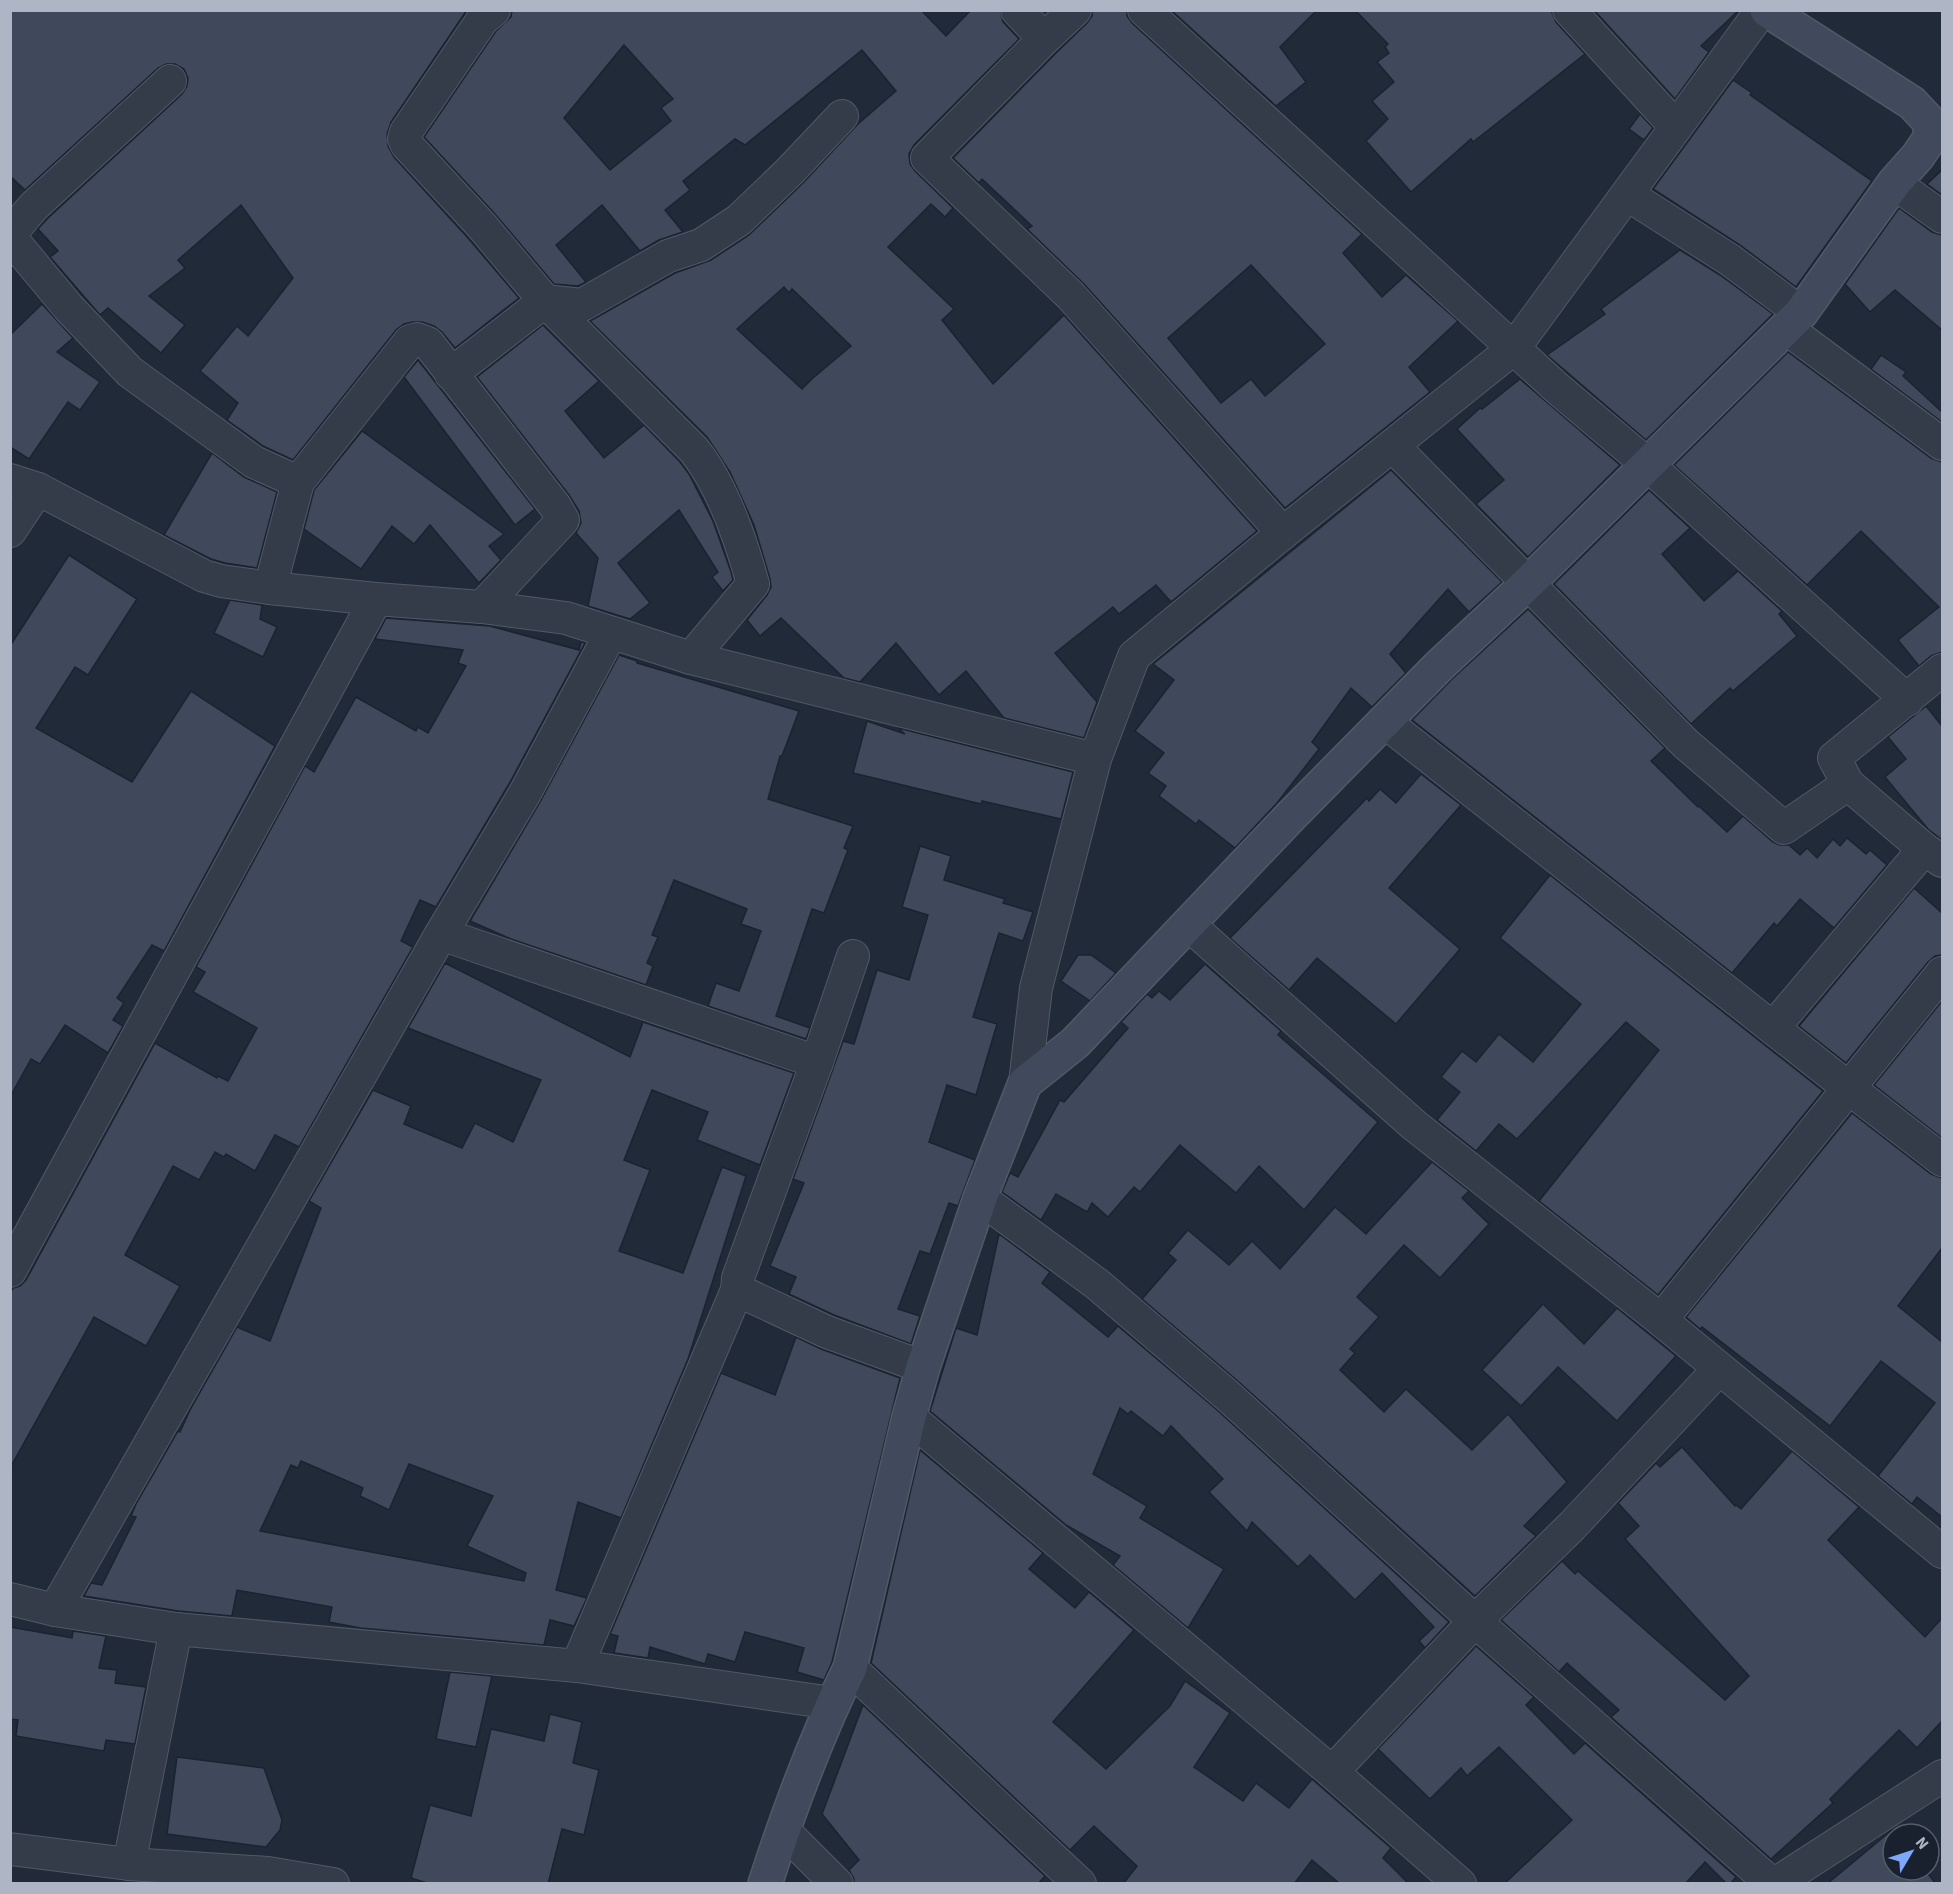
<svg xmlns="http://www.w3.org/2000/svg" width="1953" height="1894" font-family="'Source Sans 3',sans-serif">
<rect width="100%" height="100%" fill="#202a39"/>
<!-- building -->
<g fill="#3f495b" stroke="#1b2330" stroke-width="1.5" fill-rule="evenodd">
<path d="M10,10H467L391,122L387,134L388,146L394,157L468,238L519,298L455,348L442,332L434,326L422,322H413L404,324L396,330L293,460L263,446L227,420L238,403L200,371L237,326L248,336L293,278L241,205L178,260L185,268L149,296L185,325L161,353L108,308L100,315L50,257L58,251L38,229L47,219L182,94L187,86L188,78L184,69L175,64H166L158,68L25,190L10,176Z"/>
<path d="M512,10H921L946,36L971,10H1000L1003,22L1019,39L914,145L909,154L910,164L915,171L953,208L945,217L931,204L888,247L954,309L942,320L993,384L1064,315L1257,531L1171,602L1156,585L1119,614L1113,607L1055,653L1097,702L1084,738L1004,718L966,671L939,695L896,643L860,682L844,678L781,618L760,636L747,620L767,595L771,587L770,579L754,525L730,472L707,437L590,321L675,273L711,260L749,235L802,184L858,124L896,91L862,50L745,145L735,139L683,181L690,190L665,210L683,232L659,240L640,251L602,205L556,245L586,282L578,286L554,284L495,214L424,137L496,31L511,17ZM624,45L673,99L661,108L671,121L610,170L564,118ZM784,287L789,293L792,289L851,346L813,378L802,389L737,329Z"/>
<path d="M1092,10H1127V16L1132,23L1362,234L1343,253L1382,297L1406,275L1458,321L1409,367L1430,392L1285,508L1084,284L1027,229L1032,226L982,179L979,183L953,158L1057,52L1087,23L1092,16ZM1251,265L1325,344L1265,396L1251,379L1221,403L1168,338Z"/>
<path d="M1171,10H1317L1280,47L1306,82L1276,106Z"/>
<path d="M1355,10H1551L1556,22L1585,54L1473,142L1471,139L1411,192L1366,141L1388,119L1372,101L1394,82L1377,62L1389,53L1385,47L1388,44Z"/>
<path d="M1594,10H1739L1701,46L1709,52L1675,99Z"/>
<path d="M1733,80L1752,93L1750,95L1872,181L1796,287L1740,245L1653,189Z"/>
<path d="M1640,114L1653,128L1644,140L1629,129Z"/>
<path d="M1942,170V195L1927,184Z"/>
<path d="M1899,208L1932,232L1942,235V330L1895,290L1870,312L1845,284Z"/>
<path d="M1680,250L1720,275L1773,314L1646,440L1547,355L1605,314L1601,309Z"/>
<path d="M42,304L73,338L57,352L100,382L80,410L68,402L29,459L10,447V335Z"/>
<path d="M543,325L599,381L565,411L604,458L644,425L680,462L689,474L713,521L731,572L733,580L723,591L712,577L718,572L679,510L618,563L650,603L630,619L588,606L598,558L576,533L581,523L579,511L569,495L477,377Z"/>
<path d="M1788,352L1931,458L1942,462V652L1931,656L1919,666L1898,640L1939,607L1861,531L1807,585L1674,465Z"/>
<path d="M1881,355L1906,372L1903,376L1942,412V422L1871,369Z"/>
<path d="M418,360L535,509L515,525L404,377Z"/>
<path d="M1520,379L1620,465L1528,557L1476,504L1504,480L1457,429L1480,408L1482,409Z"/>
<path d="M362,431L504,534L489,546L501,560L479,583L430,525L414,544L392,526L361,569L304,529L314,490Z"/>
<path d="M212,453L244,477L277,492L257,568L225,563L211,559L164,535Z"/>
<path d="M1391,470L1502,582L1469,612L1448,589L1390,654L1406,673L1372,707L1351,688L1312,742L1319,749L1277,803L1235,848L1199,820L1196,824L1159,796L1166,786L1148,773L1164,753L1135,731L1174,680L1153,664Z"/>
<path d="M1649,490L1690,528L1662,554L1704,601L1738,571L1782,611L1779,614L1797,636L1733,691L1730,688L1691,724L1554,584Z"/>
<path d="M69,555L137,599L88,675L75,667L36,728L132,782L191,691L275,746L164,951L152,945L117,998L124,1003L113,1020L123,1026L108,1053L65,1025L40,1064L31,1059L10,1097V646Z"/>
<path d="M230,600L262,605L260,619L277,627L263,657L214,633Z"/>
<path d="M1528,609L1665,748L1651,761L1698,807L1699,806L1727,832L1743,816L1773,842L1780,845H1789L1800,855L1807,848L1817,858L1833,839L1840,846L1847,838L1866,854L1870,850L1887,865L1834,928L1800,899L1777,926L1774,923L1732,973L1412,720L1452,679Z"/>
<path d="M386,618L490,626L579,650L581,642L585,643L509,784L436,907L420,900L401,941L413,947L299,1147L275,1135L255,1171L226,1154L224,1157L215,1152L199,1180L173,1166L125,1255L180,1286L146,1346L94,1317L10,1468V1293L13,1288L20,1286L26,1280L155,1043L217,1078L218,1076L228,1081L257,1028L193,992L205,972L196,967L305,766L314,772L356,697L416,731L418,727L428,733L466,666L458,663L463,650L375,639Z"/>
<path d="M619,655L637,661V663L799,711L782,756H780L768,799L853,826L844,848L848,850L824,913L812,909L776,1016L810,1028L806,1039L708,1006L716,983L739,991L761,931L741,924L747,909L674,880L652,935L658,937L647,963L653,966L646,985L511,939L470,921L540,802Z"/>
<path d="M1926,706L1942,726V840L1928,829L1885,777L1906,759L1888,737Z"/>
<path d="M867,721L905,734L898,728L1073,772L1061,819L982,801L981,804L853,773Z"/>
<path d="M1421,774L1461,805L1389,888L1460,949L1396,1024L1317,958L1289,990L1230,938L1367,798L1369,801L1380,789L1396,803Z"/>
<path d="M920,846L951,856L944,880L1005,899L1003,903L1033,912L1023,941L999,933L973,1017L997,1024L976,1095L947,1085L929,1142L975,1160L958,1206L949,1203L930,1254L920,1251L898,1309L920,1316L911,1344L834,1315L789,1294L796,1277L770,1266L804,1183L793,1179L843,1041L854,1044L877,970L909,980L928,915L902,907Z"/>
<path d="M1550,875L1823,1091L1658,1295L1539,1201L1659,1050L1626,1022L1517,1139L1499,1124L1476,1151L1437,1120L1460,1092L1441,1077L1462,1051L1476,1062L1499,1034L1533,1062L1581,1004L1500,938Z"/>
<path d="M1914,888L1942,913V955L1935,956L1928,962L1846,1063L1799,1026Z"/>
<path d="M1078,955H1091L1116,973L1090,1001L1061,981Z"/>
<path d="M445,963L630,1057L643,1022L794,1073L760,1165L697,1140L708,1112L652,1090L624,1160L650,1170L619,1251L683,1273L722,1167L746,1176L688,1359L621,1518L578,1502L556,1590L587,1598L574,1626L550,1620L544,1645L360,1628L329,1622L332,1607L237,1590L232,1616L178,1611L84,1596L91,1583L102,1585L136,1517L131,1516L136,1504L178,1431L180,1432L190,1410L237,1327L270,1341L321,1208L309,1201L373,1090L411,1106L404,1124L462,1148L475,1123L513,1142L541,1080L408,1028ZM301,1461L363,1488L360,1496L389,1510L409,1464L493,1496L467,1546L526,1573L524,1581L260,1531L291,1465L298,1468Z"/>
<path d="M1205,964L1281,1031L1278,1035L1378,1122L1304,1210L1259,1166L1236,1193L1180,1145L1140,1192L1134,1187L1108,1217L1092,1203L1087,1212L1056,1194L1041,1220L1002,1192L1010,1173L1018,1177L1060,1100L1064,1102L1128,1028L1121,1022L1147,994L1152,998L1159,991L1170,1000Z"/>
<path d="M1942,1001V1138L1874,1085Z"/>
<path d="M1852,1113L1931,1174L1942,1178V1248L1898,1306L1942,1342V1517L1917,1497L1912,1504L1878,1476L1935,1403L1881,1361L1830,1426L1702,1327L1700,1329L1686,1317Z"/>
<path d="M1432,1162L1469,1191L1462,1198L1489,1224L1440,1278L1404,1245L1357,1297L1379,1317L1350,1349L1355,1353L1340,1370L1384,1412L1406,1389L1472,1450L1508,1414L1567,1482L1524,1526L1536,1536L1475,1596L1240,1383L1142,1299L1176,1260L1168,1253L1188,1230L1229,1265L1252,1241L1280,1269L1335,1207L1366,1234Z"/>
<path d="M999,1234L1050,1272L1042,1283L1108,1337L1118,1326L1216,1409L1449,1622L1425,1648L1419,1641L1434,1627L1382,1573L1355,1600L1310,1555L1298,1567L1252,1522L1247,1531L1209,1492L1223,1479L1171,1426L1163,1436L1131,1411L1128,1414L1120,1408L1093,1474L1147,1506L1140,1518L1224,1569L1188,1628L1113,1565L1120,1556L1066,1525L930,1411L956,1328L977,1335Z"/>
<path d="M1543,1304L1584,1344L1617,1308L1676,1356L1617,1421L1558,1367L1521,1406L1482,1370Z"/>
<path d="M796,1337L821,1349L900,1378L832,1662L824,1680L797,1672L804,1648L745,1632L735,1662L708,1654L705,1664L650,1647L648,1658L614,1653L618,1636L610,1634L721,1373L775,1395Z"/>
<path d="M1682,1447L1735,1506L1736,1505L1741,1509L1792,1451L1859,1507L1828,1540L1925,1637L1942,1618V1721L1917,1748L1899,1730L1830,1799L1833,1803L1771,1859L1611,1717L1619,1710L1567,1663L1559,1672L1501,1620L1562,1561L1575,1574L1578,1571L1725,1700L1749,1676L1625,1539L1639,1526L1618,1503L1656,1463L1660,1467Z"/>
<path d="M920,1450L1043,1553L1029,1569L1075,1608L1089,1592L1134,1630L1053,1722L1106,1769L1170,1706L1185,1681L1230,1713L1194,1767L1243,1801L1256,1783L1289,1808L1312,1779L1391,1848L1383,1858L1409,1884H1340L1312,1860L1294,1884H1123L1137,1866L1094,1826L1070,1850L871,1663Z"/>
<path d="M10,1627L72,1638L73,1631L106,1636L99,1668L117,1670L115,1683L146,1687L135,1744L106,1740L104,1751L16,1736L18,1720L10,1719Z"/>
<path d="M1476,1646L1534,1697L1526,1705L1574,1754L1585,1743L1736,1877L1730,1884H1727L1705,1862L1685,1884H1504L1572,1820L1499,1747L1467,1776L1461,1768L1430,1799L1378,1749Z"/>
<path d="M450,1672L492,1676L476,1747L436,1739Z"/>
<path d="M863,1705L1045,1876L1038,1884H854V1879L849,1870L859,1860L822,1814Z"/>
<path d="M550,1714L582,1722L573,1763L599,1770L584,1835L562,1829L548,1884H430L411,1878L430,1805L471,1816L491,1729L544,1741Z"/>
<path d="M177,1757L264,1768L282,1820L280,1830L266,1847L167,1834Z"/>
<path d="M1892,1830L1895,1834H1893V1870H1925L1936,1884H1827Z"/>
</g>
<g fill="none" stroke-linecap="round" stroke-linejoin="round">
<!-- street casing -->
<g stroke="#515967" stroke-width="34">
<g id="street">
<path d="M494,10L483,19L406,132L404,139L407,145L482,226L545,301L694,450C723,486 741,540 753,584L691,658"/>
<path d="M1017,10L1044,39"/>
<path d="M1075,10L1044,39L927,158L1071,296L1283,533"/>
<path d="M1144,10L1558,389L1647,464L1907,700"/>
<path d="M1569,10L1676,127"/>
<path d="M1894,183L1942,217"/>
<path d="M1628,195L1730,260L1801,313"/>
<path d="M10,234L34,206L170,81"/>
<path d="M10,237L69,308L130,372L254,462L298,482"/>
<path d="M1786,328L1942,444"/>
<path d="M451,374L545,301L582,305L668,256L701,245L739,220L789,172L842,116"/>
<path d="M1393,446L1686,744L1784,828L1848,784L1834,758L1942,670"/>
<path d="M10,480L38,489L204,576L221,581L270,588L376,599L482,607L566,618L691,658L1095,759"/>
<path d="M10,531L38,489"/>
<path d="M270,588L298,482L410,341L417,339L428,343L555,506L563,520L482,607"/>
<path d="M1385,722L1850,1089L1942,1160"/>
<path d="M1848,784L1924,849L1942,861"/>
<path d="M1188,924L1414,1125L1661,1320L1942,1552"/>
<path d="M441,934L817,1062"/>
<path d="M1773,1028L1924,849"/>
<path d="M1025,1083L1036,988L1095,759L1134,656L1283,533L1514,348L1762,10"/>
<path d="M980,1198L1097,1284L1228,1396L1475,1621L1772,1884"/>
<path d="M10,1271L376,599"/>
<path d="M737,1290L827,1332L923,1367"/>
<path d="M1661,1320L1942,973"/>
<path d="M909,1417L1332,1772L1460,1884"/>
<path d="M10,1599L55,1610L176,1629L577,1666L832,1703"/>
<path d="M55,1610L441,934L525,793L611,633"/>
<path d="M577,1666L737,1290L738,1278L817,1062L853,956"/>
<path d="M850,1668L1080,1884"/>
<path d="M1332,1772L1475,1621L1572,1526L1719,1369"/>
<path d="M783,1830L837,1884"/>
<path d="M10,1849L129,1864L268,1873L333,1884"/>
<path d="M129,1864L176,1629"/>
<path d="M1775,1884L1942,1776"/>
</g>
</g>
<!-- secondary casing -->
<g stroke="#515967" stroke-width="36">
<path id="secondary" d="M765,1884C789,1810 816,1737 850,1668L909,1417L923,1367L980,1198L1025,1083L1075,1043L1291,816L1439,666L1527,584L1801,313L1894,183L1918,156L1932,135L1928,120L1912,103L1767,10"/>
</g>
<!-- street -->
<use href="#street" stroke="#343c49" stroke-width="32"/>
<!-- secondary -->
<use href="#secondary" stroke="#414a5c" stroke-width="33"/>
</g>
<!-- border -->
<rect width="1953" height="1894" fill="none" stroke="#aeb6c6" stroke-width="24"/>
<!-- north arrow -->
<g transform="translate(1911 1852) rotate(51)"><circle r="28" fill="#19212e" stroke="#555d6b" stroke-width="1.5"/>
<path d="M0-4.5L10 22L0 15L-10 22Z" fill="#7ea9fb"/>
<text y="-9" font-size="16" font-weight="bold" text-anchor="middle" fill="#aeb6c6">N</text>
</g>
</svg>
